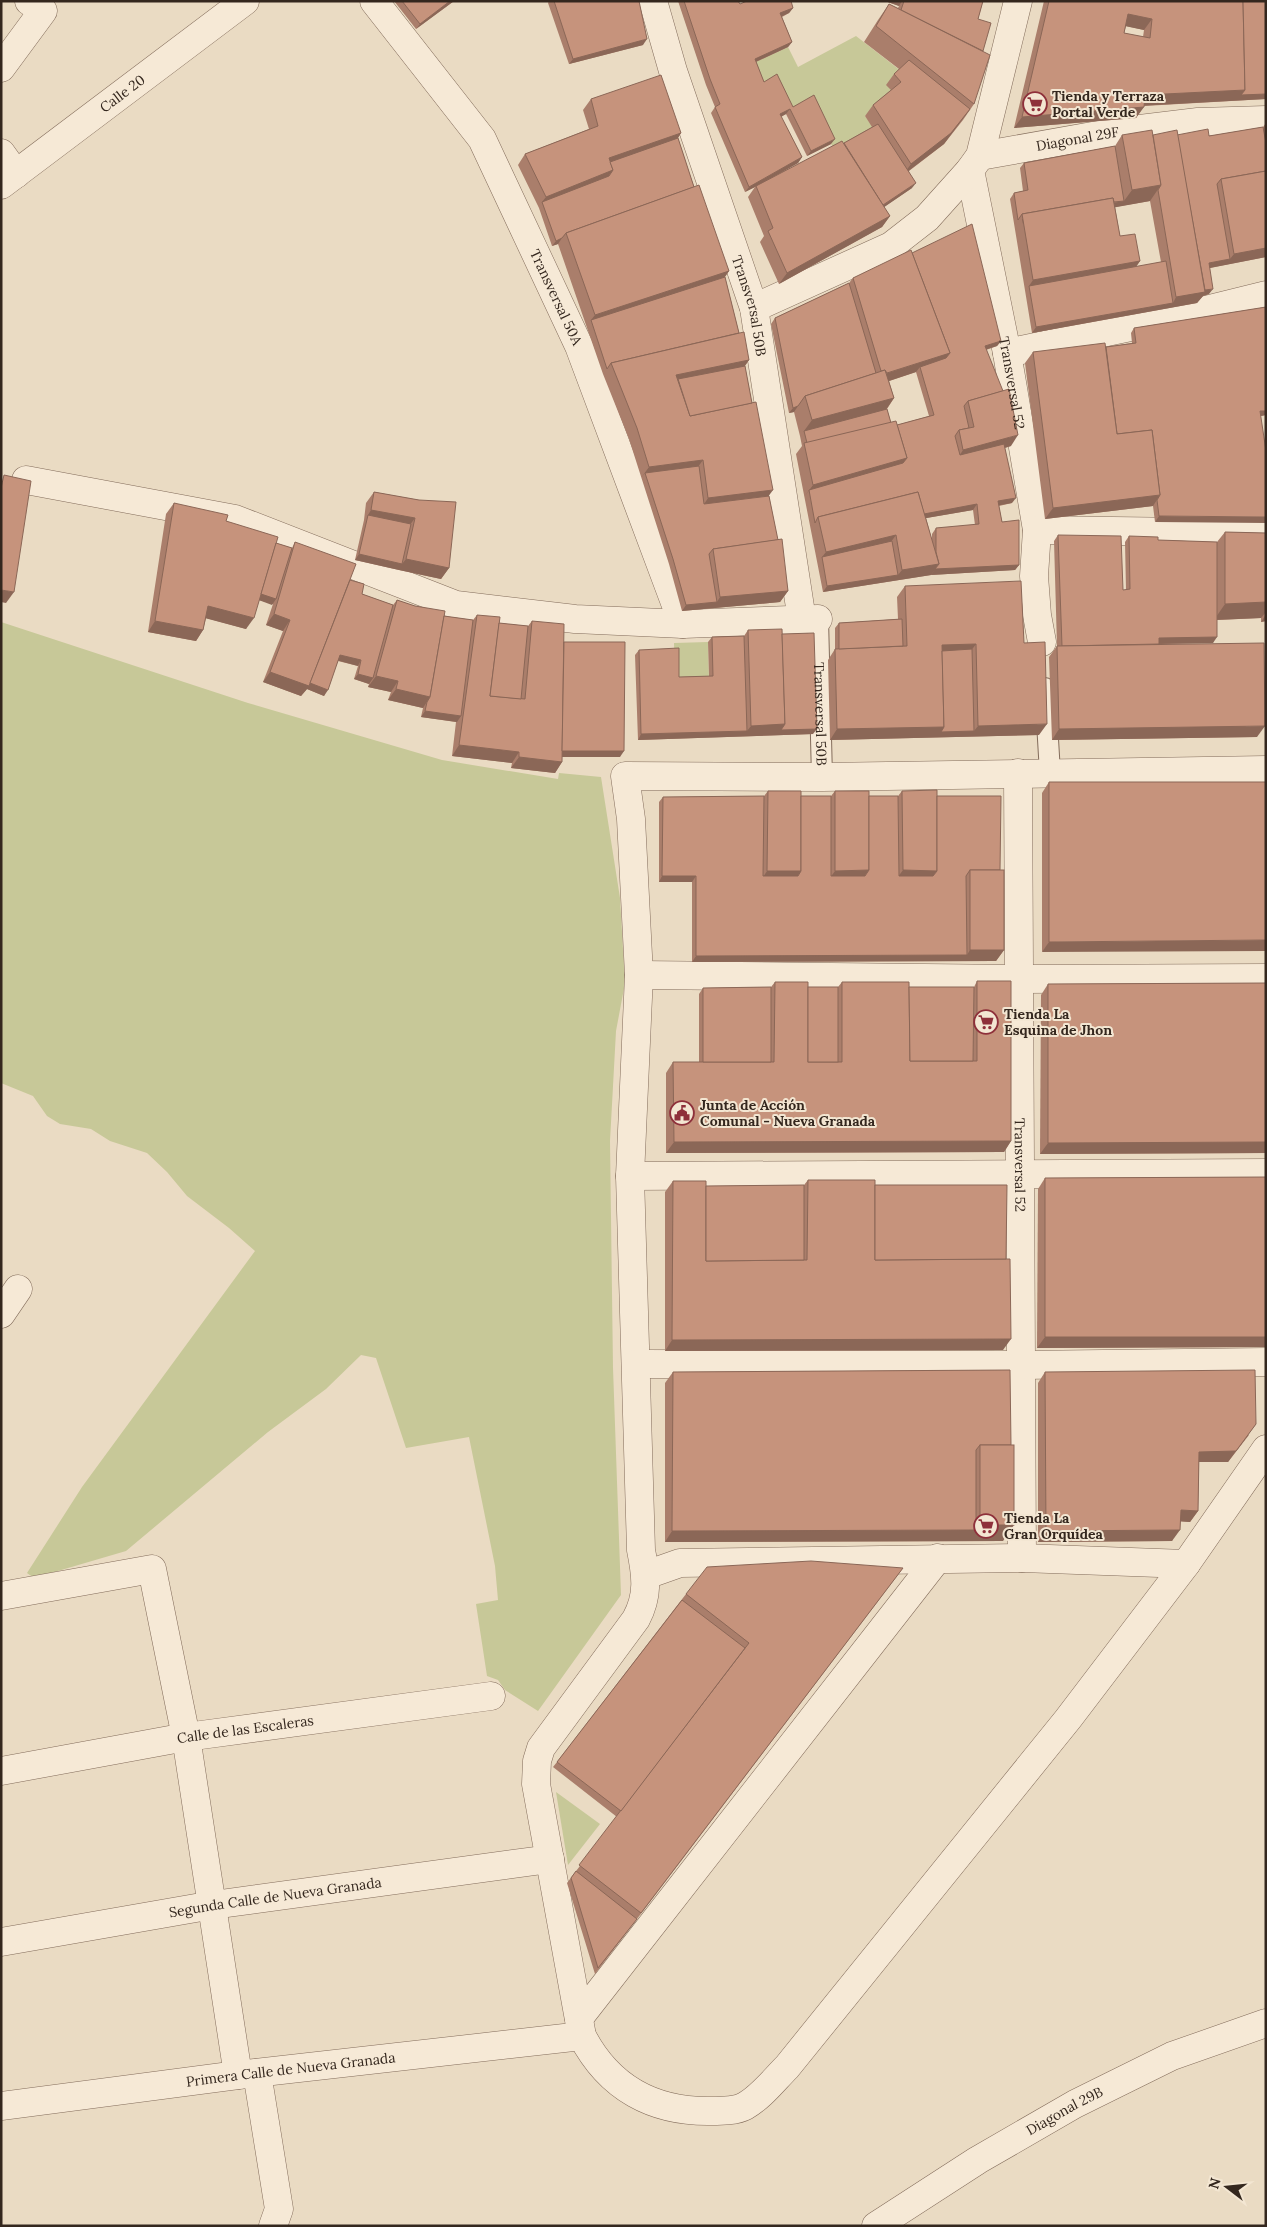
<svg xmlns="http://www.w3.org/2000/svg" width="1267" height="2227" font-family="Lora,serif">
<rect width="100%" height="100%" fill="#eadbc3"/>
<!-- green -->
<g fill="#c7c898">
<path d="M856,36L901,71L893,93L865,116L874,129L835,152L810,101L789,112L760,87L751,64L788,47L798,67Z"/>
<path d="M1,622L248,703L442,760L558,779L559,773L601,777L620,898L625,983L616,1031L610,1141L613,1368L621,1595L538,1711L505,1690L498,1680L487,1676L476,1604L498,1600L495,1566L469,1437L406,1448L376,1358L361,1355L326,1389L268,1432L126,1551L34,1578L27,1573L82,1487L255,1251L229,1228L187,1196L167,1172L147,1153L110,1141L91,1129L60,1124L47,1116L33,1096L1,1083Z"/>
<path d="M708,642L709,681L675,683L674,643Z"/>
<path d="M556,1792L600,1824L568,1865Z"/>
</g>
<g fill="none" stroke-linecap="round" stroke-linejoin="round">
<!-- service casing -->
<g stroke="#836c5b" stroke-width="22">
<g id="service">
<path id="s1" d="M818,619L822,777"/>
<path d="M1045,688L1050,773"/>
</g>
</g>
<!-- minor casing -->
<g stroke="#836c5b" stroke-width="29">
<g id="minor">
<path id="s2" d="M374,1L482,139L579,346L683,624"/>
<path id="s3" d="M653,1L673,71L754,308L802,620"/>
<path id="s4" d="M1018,1L980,156L970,170L1007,353L1037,530L1034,576L1037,615L1042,642"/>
<path d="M1,68L43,11L29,1"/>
<path d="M1,153L16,174"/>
<path id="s5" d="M980,156L1115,132L1198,122L1266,120"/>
<path id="s6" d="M1,185L245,1"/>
<path d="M754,308L891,246L927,218L970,170"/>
<path d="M1007,353L1173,318L1266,295"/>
<path d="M26,480L235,519L456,605L575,619L683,624L818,619"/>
<path d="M1037,530L1266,533"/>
<path d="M1266,770L822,777L625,776L631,819L639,975L630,1176L641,1550C646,1575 649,1595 636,1619L541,1748L537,1761L536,1784L582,2036C609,2088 653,2112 711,2111C721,2111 736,2111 745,2106C761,2097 774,2080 787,2067L1068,1719L1186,1564L1266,1449"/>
<path id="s7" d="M1018,773L1022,1558"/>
<path d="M639,975L1019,979L1266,978"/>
<path d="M630,1176L1266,1173"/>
<path d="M1,1314L18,1289"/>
<path d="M636,1364L1021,1365L1266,1362"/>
<path d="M646,1575L680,1563L1022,1558L1186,1564"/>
<path d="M1,1596L152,1569L186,1737L238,2075"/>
<path id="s8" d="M1,1771L186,1737L491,1696"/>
<path id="s9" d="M1,1942L213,1905L550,1859"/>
<path d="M579,2018L938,1558"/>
<path d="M257,2073L279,2209L273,2226"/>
<path id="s10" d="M1,2106L238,2075L582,2036"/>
</g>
</g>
<!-- tertiary casing -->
<g stroke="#836c5b" stroke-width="29">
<g id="tertiary">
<path id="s11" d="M876,2226L978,2160L1075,2104L1172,2056L1266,2023"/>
</g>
</g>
<!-- service -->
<use href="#service" stroke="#f6e9d6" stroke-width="20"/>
<!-- minor -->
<use href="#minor" stroke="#f6e9d6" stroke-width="28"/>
<!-- tertiary -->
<use href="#tertiary" stroke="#f6e9d6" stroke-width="28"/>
</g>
<!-- wall -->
<g fill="#aa7e6b" fill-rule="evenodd">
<path d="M394,1H454L416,29Z"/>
<path d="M549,1H639L643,45L569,64L548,3Z"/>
<path d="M678,1H738L740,4L793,8L789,13L782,17L792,42L788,47L756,62L764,82L793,107L831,144L807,156L786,114L781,117L802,157L798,163L773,177L844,143L872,127L865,116L873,105L891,90L886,85L894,74L899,69L864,42L878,20L889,4L898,8L899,6L885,1H983L978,19L983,51L974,104L963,120L944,144L909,171L912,188L884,207L890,216L882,227L779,284L760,242L764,236L748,197L755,187L745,192L711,113L715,107L706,85Z"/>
<path d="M1044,1H1266V99L1144,106L1136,118L1014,128ZM1126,26L1144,30L1143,37L1124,33Z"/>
<path d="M591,99L681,133L678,138L694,187L729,271L725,277L739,333L749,360L745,366L769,496L788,591L780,602L682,611L669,564L629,439L603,374L558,244L552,246L539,208L518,165L525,154L589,129L583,110Z"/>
<path d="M1266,123V257L1209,268V294L1203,296L1197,303L1032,333L1010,199L1014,193L1023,191L1020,168L1024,163L1115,146L1122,135H1177L1209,136L1263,127ZM1150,201L1161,262L1136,267L1140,261L1120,236L1115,207Z"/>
<path d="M912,253L1001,341L997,346L986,350L1011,446L1005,448L1012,503L999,506L1002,522L1019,565L1015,570L931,575L823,592L796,454L802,446L800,436L794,412L789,413L771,324L775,318L849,283L853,278ZM916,372L929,416L897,425L891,423L887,409L894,398L889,381ZM973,510L975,525L936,528L932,534V540L926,518Z"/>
<path d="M1266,307V415L1260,416L1155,522L1153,506L1045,519L1025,363L1033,352L1106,347L1132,343L1131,333L1134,328Z"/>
<path d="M374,492L419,500L449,568L441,579L399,570L355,560L364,520L366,503Z"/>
<path d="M174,503L226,521L276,543L292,548L295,542L350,580L362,594L393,605L397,600L444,616L473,620L477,615L499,623L528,626L532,621L564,642L620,757H562V762L555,773L511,768L512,763L452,756L456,722L421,717L423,708L388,700L391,692L368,687L369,684L354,679L358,666L338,661L324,696L307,689L301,696L263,682L283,631L266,625L273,604L259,600L246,629L206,618L203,630L196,641L148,632L166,514Z"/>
<path d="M1225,532L1266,533V621L1261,622V618L1217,620L1213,643L1159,644L1257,737L1052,740L1049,657L1057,646L1054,541L1058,535L1123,590H1126L1125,542L1129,536L1158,540L1217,542Z"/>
<path d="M905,586L1024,643L1039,735L830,740L828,660L835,649V628L839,623L898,619L897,597Z"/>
<path d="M748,630L782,634L813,734L638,740L635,655L639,650L679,677L709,676L708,642L712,637L744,636Z"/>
<path d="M1049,782H1266L1042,952V793Z"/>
<path d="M768,791L801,796H831L835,791L869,796H898L902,791L937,796L1000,870L1004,950L996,961L692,962V882H659V802L663,797L764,796Z"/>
<path d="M977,981L1011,1141L1004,1152L666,1153V1073L673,1062H699V994L703,988L771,987L775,982L808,987H838L842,982L909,987H974Z"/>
<path d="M1266,983V1153L1040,1154L1041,995L1048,984Z"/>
<path d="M1266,1177V1347L1037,1348L1038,1189L1045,1178Z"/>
<path d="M808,1180L875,1185L1003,1350L665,1351V1192L673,1181L706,1186L804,1185Z"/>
<path d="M1010,1370L1003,1541L665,1542V1383L673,1372Z"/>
<path d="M1045,1372L1249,1435L1228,1462H1199L1198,1511L1190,1522L1180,1521L1172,1541L1038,1542V1383Z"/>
<path d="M903,1568L633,1924L595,1974L567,1883L617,1817L553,1767L557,1762L686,1594Z"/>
</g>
<!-- shaded-wall -->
<g fill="#8b6757">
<path d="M450,1H454L416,29L420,24Z"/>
<path d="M885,1H902L899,6Z"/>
<path d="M793,8L789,13L776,19L780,13Z"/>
<path d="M1128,14L1152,19L1144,30L1120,25Z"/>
<path d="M647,39L643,45L569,64L573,59Z"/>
<path d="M792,42L788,47L751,64L755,59Z"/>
<path d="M1245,90L1266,94V99L1137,106L1145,95Z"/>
<path d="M1144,107L1136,118L1014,128L1022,117Z"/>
<path d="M790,109L786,114L776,119L780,114Z"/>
<path d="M970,109L944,144L903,175L911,164Z"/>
<path d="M681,133L674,144L606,168L609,158Z"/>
<path d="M835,139L831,144L807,156L811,151Z"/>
<path d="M802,157L798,163L756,187V186L755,187L745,192L749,187Z"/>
<path d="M613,170L605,181L542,202L546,197Z"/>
<path d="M916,183L912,188L874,214L878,209Z"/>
<path d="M1161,185L1150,201L1023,224L1022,219L1124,201L1132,190Z"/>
<path d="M890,216L882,227L779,284L787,273Z"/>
<path d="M562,238L558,244L552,246L556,241Z"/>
<path d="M1266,248V257L1205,269L1209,263L1230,259L1234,254Z"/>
<path d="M1140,261L1132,272L1029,286L1033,280Z"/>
<path d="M729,271L721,282L591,320L595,315Z"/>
<path d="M1213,289L1209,294L1203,296L1197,303L1032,333L1036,327L1173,303L1176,297L1200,291Z"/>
<path d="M1001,341L997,346L981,351L985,346Z"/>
<path d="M950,353L942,364L920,367L916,372L874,386L882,375Z"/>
<path d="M749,360L741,371L674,384L676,375Z"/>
<path d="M894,398L883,414L804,431L812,420Z"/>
<path d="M798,406L794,412L789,413L793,408Z"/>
<path d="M1260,411H1266V415L1256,417Z"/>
<path d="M1018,435L1011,446L956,461L963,450Z"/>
<path d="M907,458L899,469L809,490L805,496L813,485Z"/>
<path d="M703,460L695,471L645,473L641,478L649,467Z"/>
<path d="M773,490L765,501L701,509L708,498Z"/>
<path d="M1160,495L1153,506L1045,519L1053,508Z"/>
<path d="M1016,498L1012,503L995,506L998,501Z"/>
<path d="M977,504L973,510L915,520L919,514Z"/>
<path d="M371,510L415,518L407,529L368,515Z"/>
<path d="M1159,516L1266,517V523L1155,522Z"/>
<path d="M896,535L888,546L822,557L826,552Z"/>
<path d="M359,554L402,564L406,559L449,568L441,579L399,570L355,560Z"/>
<path d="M939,564L931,575L823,592L827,586L898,575L902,570Z"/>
<path d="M1019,565L1015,570L931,575L935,569Z"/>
<path d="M1,590L14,592L6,603L1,602Z"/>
<path d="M788,591L780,602L682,611L686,605L717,602L720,597Z"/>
<path d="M260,593L276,599L272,605L256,599Z"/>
<path d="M1266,602V612L1261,618L1214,620L1225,604Z"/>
<path d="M208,606L254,618L246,629L201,617Z"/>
<path d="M274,614L290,620L283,631L266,625Z"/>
<path d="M1265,616L1266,621L1261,622Z"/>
<path d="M155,621L203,630L196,641L148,632Z"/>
<path d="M1217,637L1213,643L1155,644L1159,638Z"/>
<path d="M976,644L968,655L938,651L942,645Z"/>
<path d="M340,655L361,660L358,666L336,660Z"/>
<path d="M270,672L308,682L328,690L324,696L307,689L301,696L263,682Z"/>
<path d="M358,674L373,678L369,684L354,679Z"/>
<path d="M376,676L398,681L391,692L368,687Z"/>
<path d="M396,689L430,697L423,708L388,700Z"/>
<path d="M425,711L461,716L457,722L421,717Z"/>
<path d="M785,724L817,729L813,734L638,740L641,734L747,731L751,726Z"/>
<path d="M1047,724L1039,735L830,740L837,729L944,727L974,731L978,726Z"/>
<path d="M1265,726L1257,737L1052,740L1059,729Z"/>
<path d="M459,745L519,752L512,763L452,756Z"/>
<path d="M559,751H624L620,757H555Z"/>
<path d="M519,757L562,762L555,773L511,768Z"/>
<path d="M869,870L861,881L827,882L835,871Z"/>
<path d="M903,870L937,871L929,881H895Z"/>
<path d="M767,871H801L794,882H760Z"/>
<path d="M662,876H696L692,882H659Z"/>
<path d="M1266,940V951L1042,952L1049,942Z"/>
<path d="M970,950H1004L996,961L692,962L696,956L967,955Z"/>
<path d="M1011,1141L1004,1152L666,1153L674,1142Z"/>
<path d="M1266,1142V1153L1040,1154L1048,1143Z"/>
<path d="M1045,1337H1266V1347L1037,1348Z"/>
<path d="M1011,1339L1003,1350L665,1351L672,1340Z"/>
<path d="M1256,1424L1228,1462H1191L1199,1452Z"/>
<path d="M1181,1510L1198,1511L1190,1522L1173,1521Z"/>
<path d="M980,1525H1014L1003,1541L665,1542L672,1531L976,1530Z"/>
<path d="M1180,1530L1172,1541L1038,1542L1046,1531Z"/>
<path d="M903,1568L633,1924L595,1974L637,1919Z"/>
</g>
<!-- building -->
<g fill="#c6937c" stroke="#8b6757" fill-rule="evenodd">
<path d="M402,1H450L420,24Z"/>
<path d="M554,1H639L647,39L573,59Z"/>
<path d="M684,1H738L740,4L747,1H791L793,8L780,13L792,42L755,59L764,82L777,74L793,107L814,95L835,139L811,151L790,109L780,114L802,157L749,187L715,107L720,104L710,79Z"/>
<path d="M904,1H983L978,19L991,23L983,51L901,10Z"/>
<path d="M1049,1H1243L1245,90L1145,95L1144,107L1022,117ZM1128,14L1152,19L1150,38L1124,33Z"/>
<path d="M1243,1H1266V94L1241,95L1245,90Z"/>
<path d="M889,4L990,55L974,104L876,26Z"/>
<path d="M909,60L970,109L951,133L911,164L873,105L901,82L894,74Z"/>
<path d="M661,75L681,133L609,158L613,170L546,197L525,154L598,126L591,99Z"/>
<path d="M878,124L916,183L883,205L844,143Z"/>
<path d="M1263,127L1266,143V171L1221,179L1217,184L1230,259L1209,263L1213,289L1205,290L1177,135L1208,129L1209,136Z"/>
<path d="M1152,130L1161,185L1132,190L1122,135Z"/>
<path d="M1177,130L1205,292L1176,297L1158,190L1161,185L1153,135Z"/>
<path d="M678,138L694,187L566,233L562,238L556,241L542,202L609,176L613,170L610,162Z"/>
<path d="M842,141L890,216L787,273L768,231L773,228L756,186Z"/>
<path d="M1115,146L1124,201L1114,202L1113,198L1022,214L1018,220L1014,193L1028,190L1024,163Z"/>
<path d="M1266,171V248L1234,254L1221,179Z"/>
<path d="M699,185L729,271L595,315L566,233Z"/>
<path d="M1113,198L1120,236L1135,234L1140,261L1033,280L1022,214Z"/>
<path d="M972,224L1001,341L985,346L1003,391L968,401L964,406L969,428L959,430L955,436L960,455L1004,444L1016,498L998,501L1002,522L1019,520V565L935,569L939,564L936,552V528L979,524L977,504L924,514L918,492L818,517L815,523L809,490L903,463L907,458L897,425L934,415L920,367L946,358L950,353L912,253Z"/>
<path d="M911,250L950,353L887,373L885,370L881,371L853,278Z"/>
<path d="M1166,261L1173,303L1036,327L1029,286Z"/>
<path d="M725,277L739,333L611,363L607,369L591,320Z"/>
<path d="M849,283L876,373L805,396L798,406L793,408L775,318Z"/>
<path d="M1266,307V411H1260L1266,451V517L1159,516L1157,500L1160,495L1152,430L1117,434L1106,347L1136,343L1134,328Z"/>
<path d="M744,332L749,360L676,375L690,416L756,402L773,490L708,498L703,460L649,467L637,428L611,363Z"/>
<path d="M1105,343L1117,434L1152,430L1160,495L1053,508L1033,352Z"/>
<path d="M745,366L752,403L690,416L678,379Z"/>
<path d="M885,370L894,398L812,420L805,396Z"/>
<path d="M1009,389L1018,435L963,450L959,430L974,427L968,401Z"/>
<path d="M887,409L891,423L807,443L804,431Z"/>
<path d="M896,421L907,458L813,485L804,443Z"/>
<path d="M699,466L704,504L769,496L778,540L713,549L709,554L717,602L686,605L673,559L645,473Z"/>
<path d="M4,475L31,481L14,592L1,590V488Z"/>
<path d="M374,492L419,500L456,502L449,568L406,559L415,518L371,510Z"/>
<path d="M918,492L939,564L902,570L896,535L826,552L818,517Z"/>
<path d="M174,503L228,515L226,521L278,537L254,618L208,606L203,630L155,621Z"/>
<path d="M368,515L411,524L402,564L359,554Z"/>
<path d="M1225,532L1266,533V602L1225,604Z"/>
<path d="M1058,535L1121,536L1123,590L1130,589L1129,536L1158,537V540L1217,542V637L1159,638V644L1062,646Z"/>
<path d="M782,539L788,591L720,597L713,549Z"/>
<path d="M892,541L898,575L827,586L822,557Z"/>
<path d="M295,542L356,564L309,686L270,672L290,620L274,614Z"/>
<path d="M276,543L292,548L276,599L261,594Z"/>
<path d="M350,580L364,584L362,594L393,605L373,678L358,674L361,660L340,655L328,690L310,683Z"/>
<path d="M1021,581L1024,643L1045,642L1047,724L978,726L976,644L942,645L944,727L837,729L835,649L907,646L905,586Z"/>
<path d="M397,600L415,606L445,611L430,697L396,689L398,681L376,676Z"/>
<path d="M477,615L500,617L490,696L525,699L532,621L564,624L562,762L519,757V752L459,745Z"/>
<path d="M444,616L473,620L461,716L425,711L427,702L430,697Z"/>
<path d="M902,619L903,646L839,649V623Z"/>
<path d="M499,623L528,626L521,699L490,696Z"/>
<path d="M782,629L785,724L751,726L748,630Z"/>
<path d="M814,633L817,729L781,730L785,724L782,634Z"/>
<path d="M744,636L747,731L641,734L639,650L679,648V677L713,676L712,637Z"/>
<path d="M564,642H625L624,751H562Z"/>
<path d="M1264,643L1265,726L1059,729L1057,646Z"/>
<path d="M972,649L974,731L941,732L944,727L942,651Z"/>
<path d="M1049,782H1266V940L1049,942Z"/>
<path d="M937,790V871L903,870L902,791Z"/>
<path d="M768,791H801V871H767Z"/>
<path d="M835,791H869V870L835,871Z"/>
<path d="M764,796L763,876H798L801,871V796H831V876H865L869,870V796H898L899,876H933L937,871V796H1001L1000,870H970L966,876L967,955L696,956V876H662L663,797Z"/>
<rect x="970" y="870" width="34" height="80"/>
<path d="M977,981H1011V1141L674,1142L673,1062H774L775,982H808V1062H842V982H909L910,1061H977Z"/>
<path d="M1266,983V1142L1048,1143V984Z"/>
<path d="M771,987V1062H703V988Z"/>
<rect x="808" y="987" width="30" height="75"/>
<path d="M909,987H974L973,1061H910Z"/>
<path d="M1266,1177V1337H1045V1178Z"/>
<path d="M808,1180H875V1260L1010,1259L1011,1339L672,1340L673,1181H706V1261L807,1260Z"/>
<path d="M804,1185V1260L706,1261V1186Z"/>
<path d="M875,1185H1007L1006,1259L875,1260Z"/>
<path d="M1010,1370L1011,1445H980L976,1450V1530L672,1531L673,1372Z"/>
<path d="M1255,1370L1256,1424L1236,1451L1199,1452L1198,1511L1181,1510L1180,1530L1046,1531L1045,1372Z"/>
<rect x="980" y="1445" width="34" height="80"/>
<path d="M811,1561L903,1568L641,1913L579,1865L749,1643L686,1594L707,1567Z"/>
<path d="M682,1600L745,1648L621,1811L557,1762Z"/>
<path d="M576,1871L637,1919L598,1968L571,1878Z"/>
</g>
<!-- icons -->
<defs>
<g id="supermarket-ring" transform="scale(1.25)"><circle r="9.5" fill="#f3e6d2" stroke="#8e303a" stroke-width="1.5"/><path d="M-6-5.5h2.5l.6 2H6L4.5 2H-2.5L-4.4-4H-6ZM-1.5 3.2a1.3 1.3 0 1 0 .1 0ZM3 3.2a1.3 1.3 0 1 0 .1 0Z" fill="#8e303a"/></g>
<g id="civic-ring" transform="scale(1.25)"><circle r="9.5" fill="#f3e6d2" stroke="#8e303a" stroke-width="1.5"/><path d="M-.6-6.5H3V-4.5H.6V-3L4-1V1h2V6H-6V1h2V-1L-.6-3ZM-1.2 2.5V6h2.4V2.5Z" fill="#8e303a"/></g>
</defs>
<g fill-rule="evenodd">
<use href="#supermarket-ring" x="1035" y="104"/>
<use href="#supermarket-ring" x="986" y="1022"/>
<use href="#civic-ring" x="682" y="1113"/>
<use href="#supermarket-ring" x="986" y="1526"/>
</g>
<g text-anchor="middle" stroke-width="4" stroke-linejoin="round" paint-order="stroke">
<!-- street labels -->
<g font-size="14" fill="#34271e" stroke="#f3e6d2">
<text dy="5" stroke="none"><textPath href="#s6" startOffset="152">Calle 20</textPath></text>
<text dy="5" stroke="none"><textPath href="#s5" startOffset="99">Diagonal 29F</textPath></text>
<text dy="5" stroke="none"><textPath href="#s2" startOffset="350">Transversal 50A</textPath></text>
<text dy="5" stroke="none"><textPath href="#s3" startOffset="320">Transversal 50B</textPath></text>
<text dy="5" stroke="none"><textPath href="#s4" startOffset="394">Transversal 52</textPath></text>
<text dy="5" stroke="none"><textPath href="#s1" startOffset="95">Transversal 50B</textPath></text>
<text dy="5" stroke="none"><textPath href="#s7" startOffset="392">Transversal 52</textPath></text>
<text dy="5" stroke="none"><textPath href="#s8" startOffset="248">Calle de las Escaleras</textPath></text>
<text dy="5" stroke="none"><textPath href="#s9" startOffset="278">Segunda Calle de Nueva Granada</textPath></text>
<text dy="5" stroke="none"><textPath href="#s10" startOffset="292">Primera Calle de Nueva Granada</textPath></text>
<text dy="5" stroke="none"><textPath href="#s11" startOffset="221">Diagonal 29B</textPath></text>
</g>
<!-- poi labels -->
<g font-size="14" font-weight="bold" fill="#34271e" stroke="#f3e6d2" text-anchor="start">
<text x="1052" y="101">Tienda y Terraza<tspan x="1052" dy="16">Portal Verde</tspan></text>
<text x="1004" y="1019">Tienda La<tspan x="1004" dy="16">Esquina de Jhon</tspan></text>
<text x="700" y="1110">Junta de Acción<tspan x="700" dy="16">Comunal - Nueva Granada</tspan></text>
<text x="1004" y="1523">Tienda La<tspan x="1004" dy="16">Gran Orquídea</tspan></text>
</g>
</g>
<!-- border -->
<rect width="1267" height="2227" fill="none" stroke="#34271e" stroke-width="5"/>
<!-- north arrow -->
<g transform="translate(1227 2187) rotate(286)" stroke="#f3e6d2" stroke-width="4" paint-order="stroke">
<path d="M0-4L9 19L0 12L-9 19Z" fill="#34271e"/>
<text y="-8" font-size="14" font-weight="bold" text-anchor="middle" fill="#34271e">N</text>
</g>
</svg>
